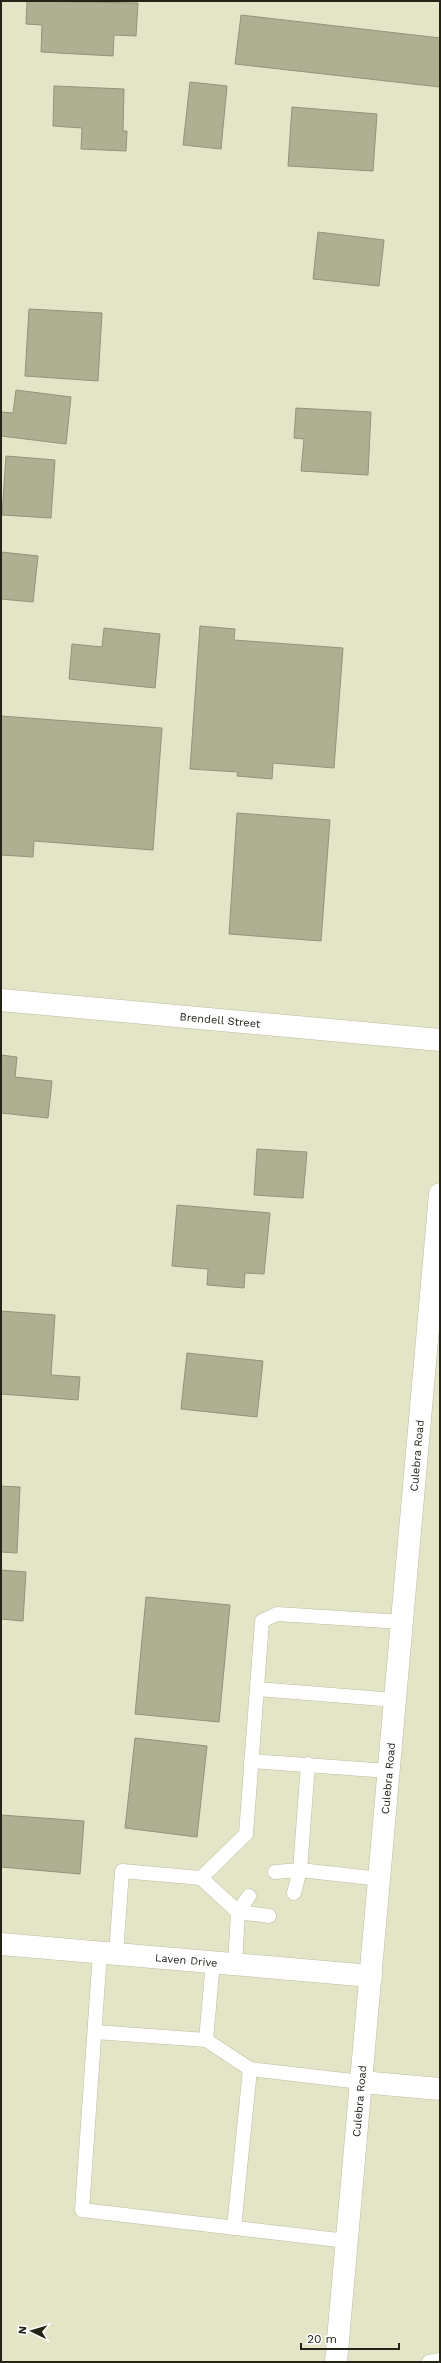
<svg xmlns="http://www.w3.org/2000/svg" width="441" height="2363" font-family="'Work Sans',sans-serif">
<rect width="100%" height="100%" fill="#e3e5c6"/>
<!-- building -->
<g fill="#aeb092" stroke="#939477">
<path d="M27,1L138,3L136,36L114,35L113,56L41,52L42,25L26,24Z"/>
<path d="M241,15L440,38V87L235,64Z"/>
<path d="M190,82L227,86L221,149L183,145Z"/>
<path d="M54,86L124,89L123,131H127L126,151L81,149L82,128L53,126Z"/>
<path d="M292,107L377,114L373,171L288,166Z"/>
<path d="M318,232L384,240L379,286L313,279Z"/>
<path d="M29,309L102,313L98,381L25,376Z"/>
<path d="M16,390L71,397L66,444L1,436V412L13,413Z"/>
<path d="M296,408L371,412L368,475L301,471L304,439L294,438Z"/>
<path d="M6,456L55,460L51,518L2,515Z"/>
<path d="M1,552L38,556L33,602L1,599Z"/>
<path d="M200,626L235,629L234,640L343,648L334,768L273,763L272,779L237,776L238,772L190,769Z"/>
<path d="M104,628L160,634L155,688L69,679L72,644L102,647Z"/>
<path d="M1,716L162,728L153,850L34,841L33,857L1,855Z"/>
<path d="M237,813L330,820L321,941L229,934Z"/>
<path d="M1,1055L17,1057L15,1077L52,1081L48,1118L1,1113Z"/>
<path d="M257,1149L307,1152L303,1198L254,1195Z"/>
<path d="M177,1205L270,1213L264,1274L245,1273L244,1288L207,1285L208,1269L172,1266Z"/>
<path d="M1,1311L55,1315L51,1375L80,1377L78,1400L1,1394Z"/>
<path d="M187,1353L263,1361L257,1417L181,1409Z"/>
<path d="M1,1486L20,1487L17,1553L1,1552Z"/>
<path d="M1,1570L26,1572L23,1621L1,1619Z"/>
<path d="M146,1597L230,1605L219,1722L135,1714Z"/>
<path d="M135,1738L207,1746L197,1837L125,1828Z"/>
<path d="M1,1815L84,1821L80,1874L1,1867Z"/>
</g>
<g fill="none" stroke-linecap="round" stroke-linejoin="round">
<!-- service casing -->
<g stroke="#bcbd9f" stroke-width="15">
<g id="service">
<path d="M257,1689L395,1700"/>
<path d="M251,1761L389,1771"/>
<path d="M275,1872L300,1870L380,1879"/>
<path d="M201,1878L238,1912L269,1916"/>
<path d="M294,1893L300,1870L308,1764"/>
<path d="M100,1952L82,2210L347,2241"/>
<path d="M116,1954L122,1871L201,1878L246,1834L262,1621L277,1614L402,1622"/>
<path d="M213,1962L206,2040L250,2069L361,2082"/>
<path d="M235,1964L238,1912L249,1896"/>
<path d="M95,2032L206,2040"/>
<path d="M234,2228L250,2069"/>
<path d="M429,2362L440,2360"/>
</g>
</g>
<!-- minor casing -->
<g stroke="#bcbd9f" stroke-width="23">
<g id="minor">
<path id="s1" d="M1,1000L440,1040"/>
<path id="s2" d="M1,1944L371,1976"/>
<path d="M361,2082L440,2089"/>
</g>
</g>
<!-- secondary casing -->
<g stroke="#bcbd9f" stroke-width="23">
<g id="secondary">
<path id="s3" d="M336,2362L440,1194"/>
</g>
</g>
<!-- service -->
<use href="#service" stroke="#fff" stroke-width="14"/>
<!-- minor -->
<use href="#minor" stroke="#fff" stroke-width="22"/>
<!-- secondary -->
<use href="#secondary" stroke="#fff" stroke-width="22"/>
</g>
<g text-anchor="middle" stroke-width="3.5" stroke-linejoin="round" paint-order="stroke">
<!-- street labels -->
<g font-size="11" fill="#232318" stroke="#fff">
<text dy="4" stroke="none"><textPath href="#s1" startOffset="220">Brendell Street</textPath></text>
<text dy="4" stroke="none"><textPath href="#s3" startOffset="910">Culebra Road</textPath></text>
<text dy="4" stroke="none"><textPath href="#s3" startOffset="586">Culebra Road</textPath></text>
<text dy="4" stroke="none"><textPath href="#s2" startOffset="186">Laven Drive</textPath></text>
<text dy="4" stroke="none"><textPath href="#s3" startOffset="262">Culebra Road</textPath></text>
</g>
</g>
<!-- border -->
<rect width="441" height="2363" fill="none" stroke="#232318" stroke-width="4"/>
<!-- north arrow -->
<g transform="translate(32 2331) rotate(275)" stroke="#ffffff" stroke-width="3" paint-order="stroke">
<path d="M0-3L7 15L0 10L-7 15Z" fill="#232318"/>
<text y="-6" font-size="11" font-weight="bold" text-anchor="middle" fill="#232318">N</text>
</g>
<!-- scale -->
<path d="M301 2343v6h98v-6" fill="none" stroke="#232318" stroke-width="2"/>
<text x="307" y="2343" font-size="12" fill="#232318" stroke="#ffffff" stroke-width="3" paint-order="stroke">20 m</text>
</svg>
